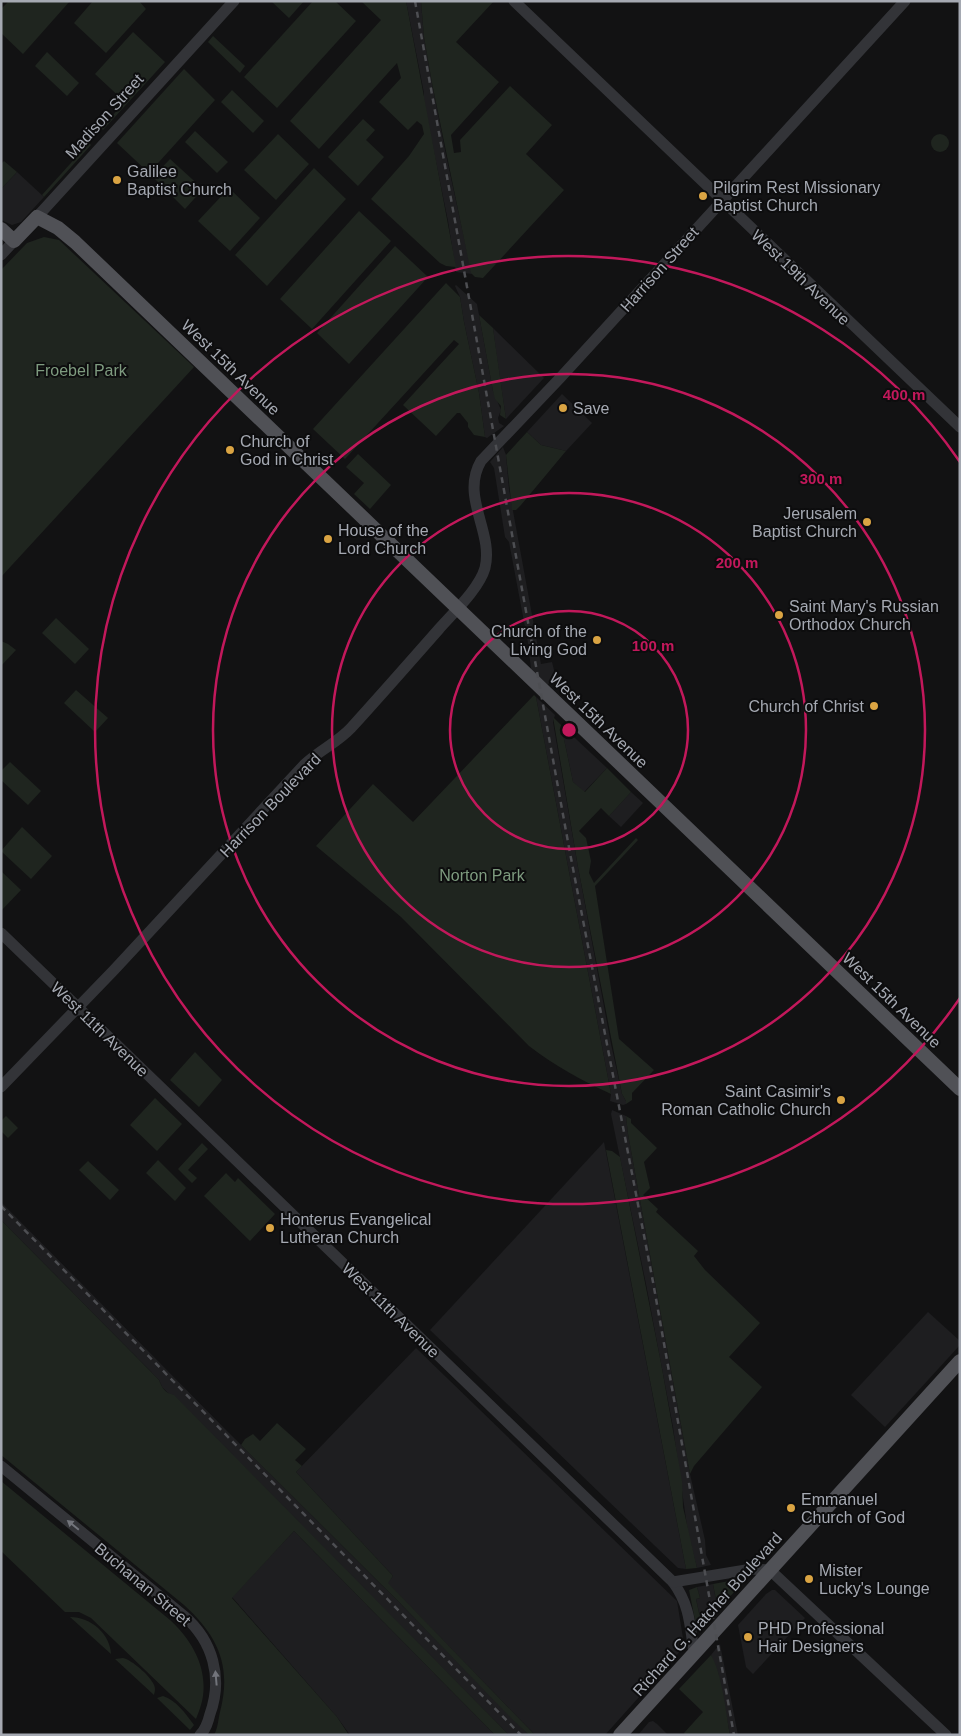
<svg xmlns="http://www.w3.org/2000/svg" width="961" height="1736" font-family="Helvetica,sans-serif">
<rect width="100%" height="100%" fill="#121213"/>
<!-- built -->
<g fill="#1e1e20">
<path d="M406,1H421L424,37L432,83L446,155L472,274L456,272L448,221L424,103V93Z"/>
<path d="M17,172L44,197L21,222L12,225L1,220V189Z"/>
<path d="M456,285L477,304L493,391L501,410L498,418L499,423L504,426L487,438L485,437L479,393L464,322L460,297L455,286Z"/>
<path d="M493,328L544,378L506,419L496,351Z"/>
<path d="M562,394L592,423L566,451L541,445L527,432Z"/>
<path d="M503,447L506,455L509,489L541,664L552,662L557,682L549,683L547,686L531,669L528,643L509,542L505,537L494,468L490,462Z"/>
<path d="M536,697L555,715L553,722L578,867L611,1044L622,1094L626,1101V1104L623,1105L610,1101L611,1094Z"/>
<path d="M561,725L607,768L584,792L573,782Z"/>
<path d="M631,792L643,803L621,827L609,816Z"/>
<path d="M612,1110L626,1116L628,1134L690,1474L705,1540L706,1555L711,1565L697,1568L688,1533L673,1427L646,1284L611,1114Z"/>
<path d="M604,1142L686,1569L678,1568L430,1330Z"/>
<path d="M1,1202L228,1432L398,1601L529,1735H509L162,1387L159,1380L1,1220Z"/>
<path d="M928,1312L960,1341V1345L885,1427L851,1395Z"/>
<path d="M416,1348L677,1601L684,1644L683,1648L605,1735H548L546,1733L544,1735H535L387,1583L393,1576L296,1472Z"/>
<path d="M294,1531L495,1735H350L337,1717L232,1597Z"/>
<path d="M713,1584L718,1610L708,1622L704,1612L699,1613L696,1599L700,1598L697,1587Z"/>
<path d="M772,1590H775L805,1618L753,1674L746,1667L738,1625L766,1594Z"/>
<path d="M720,1644L738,1735H730L718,1673L711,1655Z"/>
<path d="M653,1721L657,1724L668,1735H638L649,1722Z"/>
</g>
<!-- green -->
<g fill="#1f251f">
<path d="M9,1H70L23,54L1,33V9Z"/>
<path d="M93,1H139L146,9L106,53L74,23Z"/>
<path d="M271,1H304L289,18Z"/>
<path d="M313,1H335L356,21L277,108L244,77Z"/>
<path d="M361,1H406L456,267L446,266L440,263L371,199L409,156L424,134L422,125L417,121L408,130L379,102L401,78L397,63L319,149L290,121L381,20Z"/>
<path d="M421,1H494L456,42L499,82L451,135L454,153L461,152L460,140L510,86L552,125L526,154L564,190L483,278L475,277L471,273L432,83L424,37Z"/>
<path d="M133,32L165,62L103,130L101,128L125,102L95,74Z"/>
<path d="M213,36L245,66L240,73L208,42Z"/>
<path d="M47,52L79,83L67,96L35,66Z"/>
<path d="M184,69L215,100L149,173L117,143Z"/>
<path d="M232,90L264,121L253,133L221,102Z"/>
<path d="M363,119L375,130L366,140L384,157L358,186L328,157Z"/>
<path d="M195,131L228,162L217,173L185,142Z"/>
<path d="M278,134L309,164L276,200L244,170Z"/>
<circle cx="940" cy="143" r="9"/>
<path d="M89,143L91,145L44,197L42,195Z"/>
<path d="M170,159L203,189L185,209L153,177Z"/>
<path d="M4,161L17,172L1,189V164Z"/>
<path d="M314,168L346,199L267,286L235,255Z"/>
<path d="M229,188L260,218L230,251L198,221Z"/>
<path d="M359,211L391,241L312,329L280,299Z"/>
<path d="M44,237L59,240L194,367L1,577V270L27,243Z"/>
<path d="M395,246L428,277L349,364L317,333Z"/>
<path d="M446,283L460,297L464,322L479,393L485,437L474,435L468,427V423L460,413H457L436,436L403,405L459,344L454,340L345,459L313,429Z"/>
<path d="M479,315L493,328L506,419L500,415L501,406L495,399L493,391Z"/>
<path d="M527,432L541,445L566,451L521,505L516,510H512L506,455Z"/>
<path d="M358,454L391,485L370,509L354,494L364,483L346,467Z"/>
<path d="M56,618L89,649L75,664L42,633Z"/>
<path d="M1,641L8,644L16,650L1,666Z"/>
<path d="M76,690L108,718L95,732L64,703Z"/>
<path d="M534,695L536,697L611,1094C581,1080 555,1066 529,1046L401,917L316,846L373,784L413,822Z"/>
<path d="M553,717L561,725L573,782L585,792L607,768L631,792L609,816L601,808L579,831L586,838L591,861L589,873L594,883L636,838L638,840L595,886L619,1039L654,1070L632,1093V1100L626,1104V1101L622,1094L578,867Z"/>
<path d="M10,762L41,791L28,805L1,780V771Z"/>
<path d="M22,827L52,856L31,879L1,851Z"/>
<path d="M1,871L21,890L1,911Z"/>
<path d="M195,1052L222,1080L199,1107L170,1080Z"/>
<path d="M155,1098L182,1124L157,1151L130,1125Z"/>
<path d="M6,1116L18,1128L8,1138L1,1131V1121Z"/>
<path d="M626,1116L631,1119V1123L657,1148L644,1162L650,1188L643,1195L658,1209L656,1212L698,1251L694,1256L705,1270L760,1323L729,1357L762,1387L694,1466L690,1474L628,1134Z"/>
<path d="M202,1143L208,1149L188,1170L197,1178L192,1183L178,1169Z"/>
<path d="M606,1150L612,1151L620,1157L661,1363L682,1481L683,1507L697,1568L686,1569Z"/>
<path d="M158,1160L186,1188L175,1201L146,1173Z"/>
<path d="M88,1161L119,1190L110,1200L79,1170Z"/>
<path d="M226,1173L235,1182L238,1178L275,1214L250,1241L204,1196Z"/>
<path d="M1,1220L159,1380C162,1388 165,1393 174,1395L509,1735H495L294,1531L232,1598L337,1717L349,1735H214C218,1728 218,1720 220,1712C232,1666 218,1636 184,1605L1,1455Z"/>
<path d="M277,1423L306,1449L295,1460L302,1466L296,1472L393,1576L388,1583L535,1735H529L513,1720L398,1601L241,1445L245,1439L253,1434L260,1441Z"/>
<path d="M1,1481L170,1620C191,1639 207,1666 203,1696C202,1704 199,1711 196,1719L91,1618L79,1612H65L1,1551Z"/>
<path d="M740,1579H743V1582L718,1610L713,1584Z"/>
<path d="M697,1587L700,1598L696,1599L699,1613L704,1612L708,1622L701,1628L696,1625L689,1590Z"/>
<path d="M70,1617C91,1617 110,1634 111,1654Z"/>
<path d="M711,1655C722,1673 726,1713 730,1735H685L684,1733L703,1712L679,1689Z"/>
<path d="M123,1658C132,1660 149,1675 153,1683C156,1688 155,1691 154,1695L115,1659Z"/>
<path d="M163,1696C176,1700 186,1714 194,1725L190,1730L157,1698Z"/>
</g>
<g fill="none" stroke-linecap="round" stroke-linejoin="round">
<!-- minor -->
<g stroke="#333438" stroke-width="11">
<path d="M514,1L960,427"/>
<path d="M37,217L234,1"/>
<path d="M1,255L14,241"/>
<path d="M1,933L673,1582C690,1605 690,1626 694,1653"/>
<path d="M1,1087L114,970L304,765C318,751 337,743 351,728C381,695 410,662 439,629C453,613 479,589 485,568C494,532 460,497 481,461L561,377L905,1"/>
<path d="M1,1466L184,1616C213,1641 223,1678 210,1714C208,1722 206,1729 200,1735"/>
<path d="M673,1582L752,1569L770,1570L946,1735"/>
</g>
<!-- major -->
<g stroke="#505156" stroke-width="14">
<path d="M1,229L14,241L37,217L58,228L75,242L960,1089"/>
<path d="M620,1735L960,1361"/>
</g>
<!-- rail -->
<g stroke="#4d4e52" stroke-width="2.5" stroke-dasharray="6 5" stroke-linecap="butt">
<path d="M415,1L570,853L653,1282L734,1735"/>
<path d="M1,1206L521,1735"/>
</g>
</g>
<!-- one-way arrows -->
<defs><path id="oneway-solid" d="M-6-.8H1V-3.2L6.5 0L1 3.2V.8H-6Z" transform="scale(1.25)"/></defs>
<g fill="#72747b">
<use href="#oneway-solid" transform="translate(73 1525) rotate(-141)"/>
<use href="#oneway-solid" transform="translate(216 1678) rotate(-95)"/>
</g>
<!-- distance rings -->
<g fill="none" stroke="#c2185b" stroke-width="2.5">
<circle cx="569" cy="730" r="119"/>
<circle cx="569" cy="730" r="237"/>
<circle cx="569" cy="730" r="356"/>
<path d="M960 998A474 474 0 1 1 960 462"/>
</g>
<!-- markers -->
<g fill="#daa443" stroke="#0d0d0e" stroke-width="2">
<circle cx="117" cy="180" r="5"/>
<circle cx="703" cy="196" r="5"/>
<circle cx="563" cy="408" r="5"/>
<circle cx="230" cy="450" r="5"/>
<circle cx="867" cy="522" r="5"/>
<circle cx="328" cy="539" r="5"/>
<circle cx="779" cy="615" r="5"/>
<circle cx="597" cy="640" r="5"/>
<circle cx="874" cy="706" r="5"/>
<circle cx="841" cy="1100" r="5"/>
<circle cx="270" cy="1228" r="5"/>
<circle cx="791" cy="1508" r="5"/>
<circle cx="809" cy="1579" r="5"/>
<circle cx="748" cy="1637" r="5"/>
</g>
<g text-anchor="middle" stroke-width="4" stroke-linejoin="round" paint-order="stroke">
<!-- street labels -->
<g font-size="16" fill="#a5a9b2" stroke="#0d0d0e">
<text transform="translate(104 116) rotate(-48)" y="6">Madison Street</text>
<text transform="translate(659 269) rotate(-48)" y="6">Harrison Street</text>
<text transform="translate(801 277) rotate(44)" y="6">West 19th Avenue</text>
<text transform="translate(231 367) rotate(44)" y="6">West 15th Avenue</text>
<text transform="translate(599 720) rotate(44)" y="6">West 15th Avenue</text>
<text transform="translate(270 805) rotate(-46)" y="6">Harrison Boulevard</text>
<text transform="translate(892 1000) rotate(44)" y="6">West 15th Avenue</text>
<text transform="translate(100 1029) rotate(44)" y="6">West 11th Avenue</text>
<text transform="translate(391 1310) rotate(44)" y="6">West 11th Avenue</text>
<text transform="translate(143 1584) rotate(40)" y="6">Buchanan Street</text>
<text transform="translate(707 1614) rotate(-48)" y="6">Richard G. Hatcher Boulevard</text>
</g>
<!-- poi labels -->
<g font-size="16" fill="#a5a9b2" stroke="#0d0d0e" text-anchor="start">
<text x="127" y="177">Galilee<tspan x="127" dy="18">Baptist Church</tspan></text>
<text x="713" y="193">Pilgrim Rest Missionary<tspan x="713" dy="18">Baptist Church</tspan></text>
<text x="573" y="414">Save</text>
<text x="240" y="447">Church of<tspan x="240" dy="18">God in Christ</tspan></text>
<text x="857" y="519" text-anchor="end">Jerusalem<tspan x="857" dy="18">Baptist Church</tspan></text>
<text x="338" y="536">House of the<tspan x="338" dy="18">Lord Church</tspan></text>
<text x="789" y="612">Saint Mary's Russian<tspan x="789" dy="18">Orthodox Church</tspan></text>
<text x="587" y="637" text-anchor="end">Church of the<tspan x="587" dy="18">Living God</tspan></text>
<text x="864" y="712" text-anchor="end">Church of Christ</text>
<text x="831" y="1097" text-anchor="end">Saint Casimir's<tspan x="831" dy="18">Roman Catholic Church</tspan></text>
<text x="280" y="1225">Honterus Evangelical<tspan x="280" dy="18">Lutheran Church</tspan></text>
<text x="801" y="1505">Emmanuel<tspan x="801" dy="18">Church of God</tspan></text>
<text x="819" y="1576">Mister<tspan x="819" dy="18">Lucky's Lounge</tspan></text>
<text x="758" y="1634">PHD Professional<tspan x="758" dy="18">Hair Designers</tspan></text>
</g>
<!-- park labels -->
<g font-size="16" fill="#7e9b7f" stroke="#0d0d0e">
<text x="81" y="376">Froebel Park</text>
<text x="482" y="881">Norton Park</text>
</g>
</g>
<circle cx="569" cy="730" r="8" fill="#c2185b" stroke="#0d0d0e" stroke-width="2.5"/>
<g font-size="15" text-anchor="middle" font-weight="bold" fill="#c2185b" stroke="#0d0d0e" stroke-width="4" stroke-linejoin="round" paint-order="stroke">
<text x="904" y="400">400 m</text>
<text x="821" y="484">300 m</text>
<text x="737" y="568">200 m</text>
<text x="653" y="651">100 m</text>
</g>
<!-- border -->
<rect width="961" height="1736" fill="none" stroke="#a5a9b2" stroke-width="5"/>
</svg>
